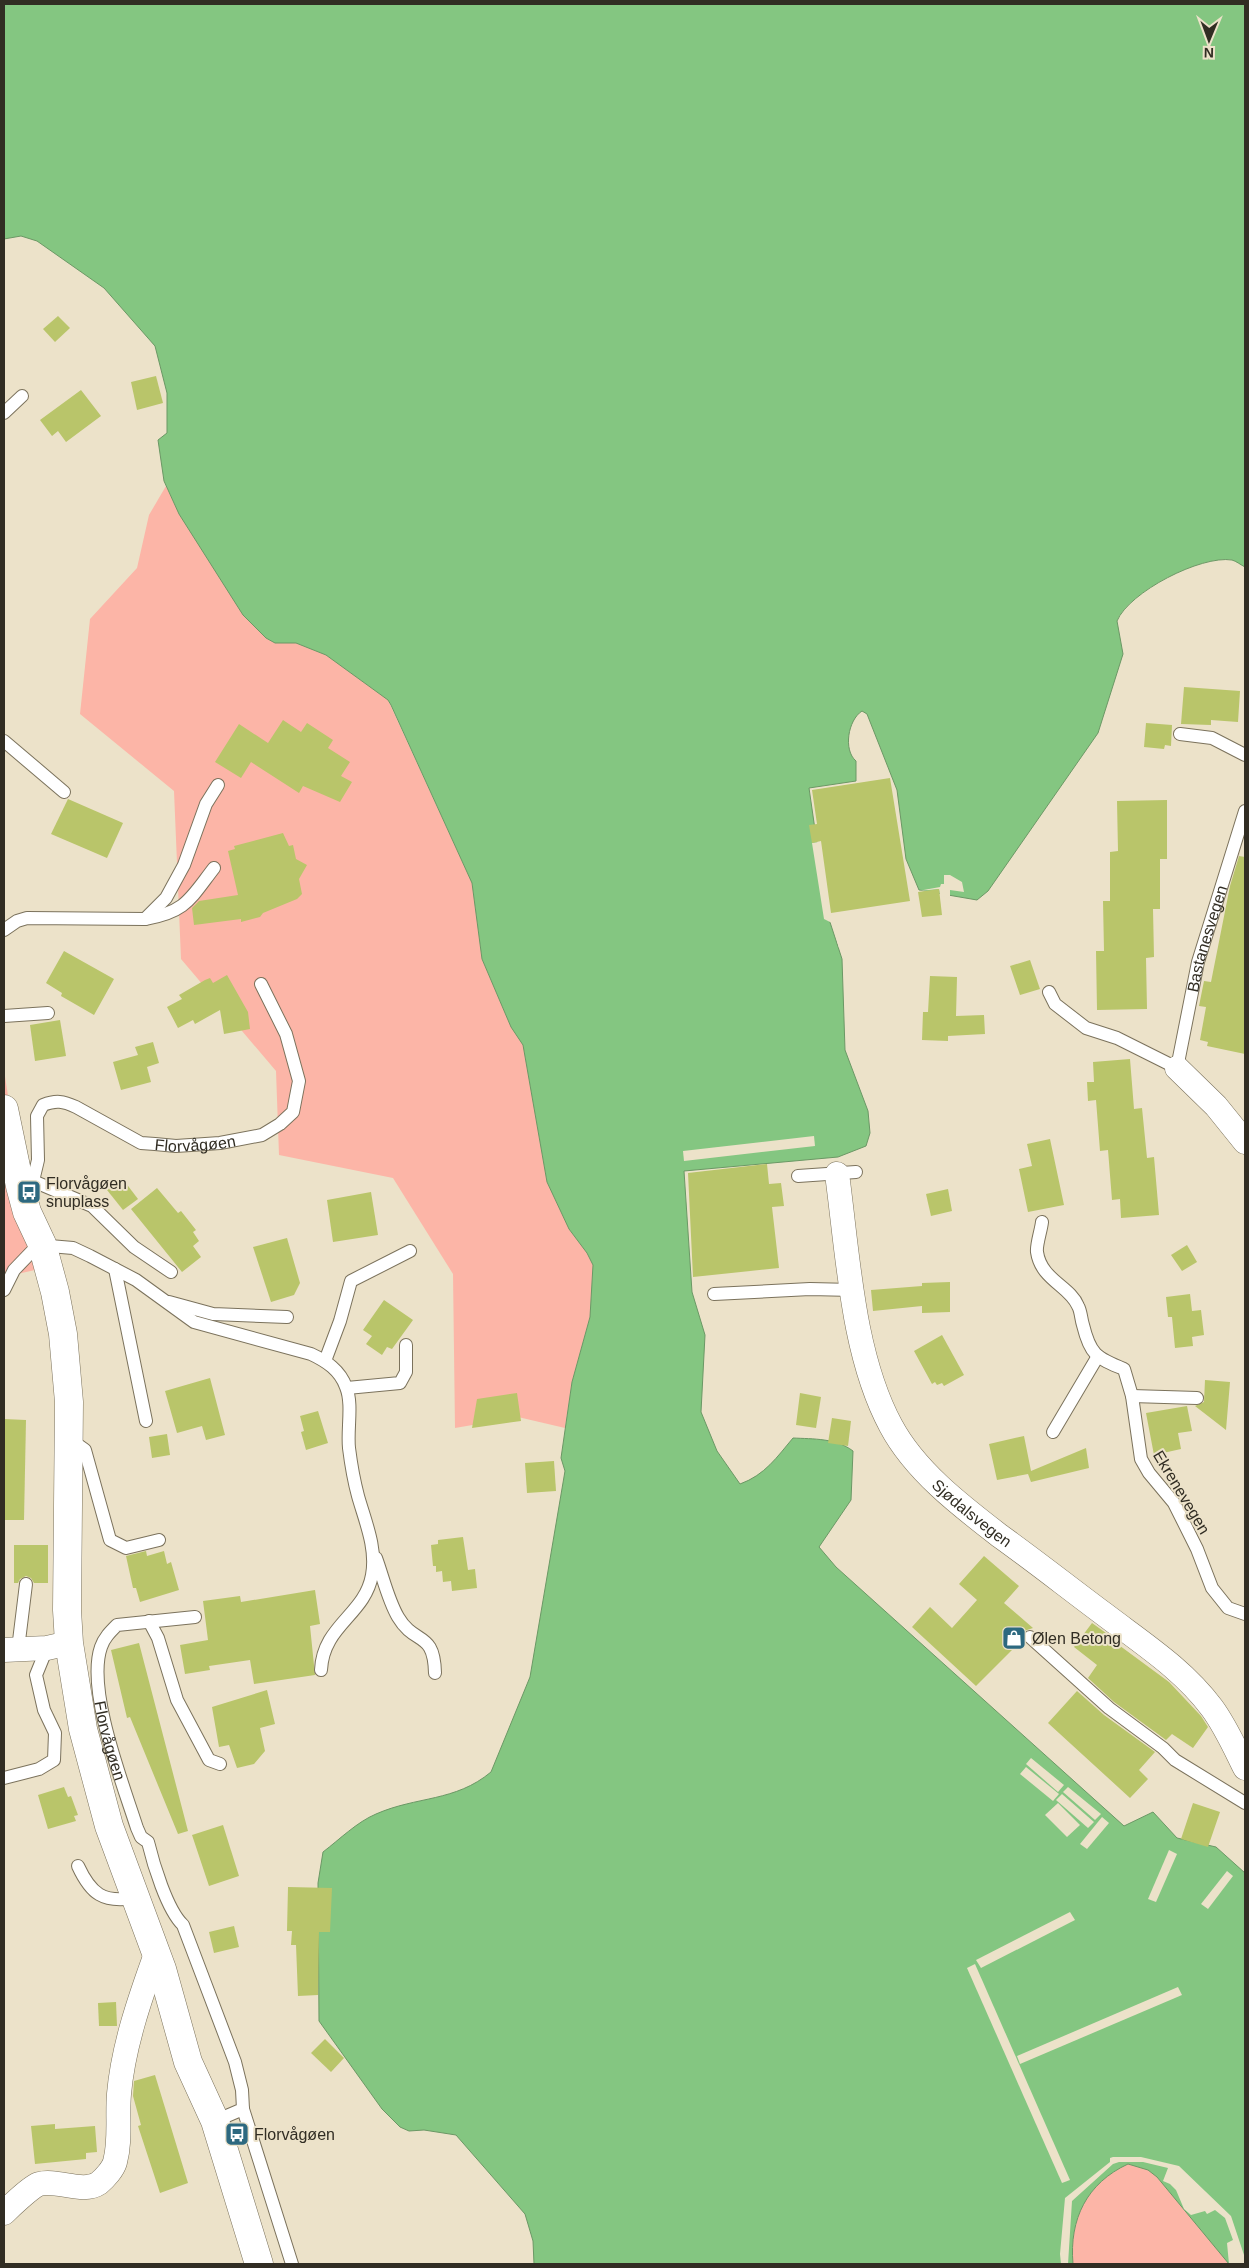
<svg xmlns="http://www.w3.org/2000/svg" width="1249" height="2268" font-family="Arial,sans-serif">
<rect width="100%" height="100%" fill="#ece2c9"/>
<!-- green -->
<g fill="#fcb5a7">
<path d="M166,486L179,514L243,614L266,638L275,643H296L326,655L388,700L472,883L482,959L511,1027L523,1045L547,1182L569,1229L587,1253L593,1265L590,1317L572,1382L565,1428L518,1417L455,1428L453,1274L393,1178L279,1155L276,1071L181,959L174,791L80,714L90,619L137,568L149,515Z"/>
<path d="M4,1070L35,1270L4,1277Z"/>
<path d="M1128,2164L1148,2170L1157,2177L1229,2264H1073C1069,2219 1087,2183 1128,2164Z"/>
</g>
<!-- water -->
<path fill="#84c681" stroke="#6b9865" d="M4,4H1245V567C1241,565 1236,561 1232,560C1201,555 1129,592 1117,621L1123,654L1098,733L988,891L977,900L919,890L906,859L897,790L867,714L862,711C848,720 843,750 856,761V781L809,788L827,913L842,959L845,1050L868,1111L870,1133L866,1146L838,1157L684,1171L692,1292L705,1335L701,1412L717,1451L740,1484C765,1475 777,1457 793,1438C813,1439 836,1438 853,1451L851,1500L819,1547L836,1567L1124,1826L1153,1812L1177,1838L1216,1847L1245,1873V2264H1229L1157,2177L1148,2170L1128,2164C1087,2183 1069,2219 1073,2264H534L533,2241L525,2214L456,2135L424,2130L409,2131L400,2127L382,2109L319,2021L318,1883L323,1852C340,1839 357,1822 376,1814C417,1796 455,1802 491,1772L530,1677L565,1471L561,1458L572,1382L590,1317L593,1265L587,1253L569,1229L547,1182L523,1045L511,1027L482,959L472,883L391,705L388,700L326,655L296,643H275L266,638L243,615L179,514L164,481L158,440L167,433V393L155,346L104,288L37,241L21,236L4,239Z"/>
<!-- pier -->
<g fill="#ece2c9">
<path d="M818,842L829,912L841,947L839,948L832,923L824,919L812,843Z"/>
<path d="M944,875H950L962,882L964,892L950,890V898L940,896L939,889L918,891L940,887L941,884H944Z"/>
<path d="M814,1136L815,1146L684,1161L683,1151Z"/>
<path d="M1031,1758L1064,1785L1058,1792L1026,1764Z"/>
<path d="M1026,1767L1059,1794L1053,1801L1020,1774Z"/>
<path d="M1068,1787L1101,1814L1095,1820L1063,1792Z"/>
<path d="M1062,1794L1094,1822L1088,1828L1056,1800Z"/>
<path d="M1058,1803L1080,1825L1067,1837L1045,1815Z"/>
<path d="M1102,1817L1109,1823L1087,1849L1080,1844Z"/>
<path d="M1169,1850L1177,1854L1156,1902L1148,1899Z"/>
<path d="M1227,1871L1233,1876L1208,1909L1201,1904Z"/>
<path d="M1070,1912L1075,1920L981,1968L976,1960Z"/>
<path d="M975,1964L1070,2180L1062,2183L967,1968Z"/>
<path d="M1178,1987L1182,1995L1020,2064L1017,2056Z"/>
<path d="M1113,2157H1141L1179,2166L1231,2216L1245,2258V2264H1229L1227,2243L1233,2240L1225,2218L1215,2210L1207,2214L1205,2211L1191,2215L1184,2209L1176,2190L1170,2184L1163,2181L1168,2168L1143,2162H1119L1113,2164L1072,2201L1068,2264H1061L1060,2254L1065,2198L1110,2162V2158Z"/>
</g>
<!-- building -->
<g fill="#b9c56a">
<path d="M58,316L70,328L55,342L43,329Z"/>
<path d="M156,376L163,403L137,410L131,382Z"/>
<path d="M81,390L101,416L66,442L58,431L52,436L40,420Z"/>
<path d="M1184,687L1240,691L1238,722L1211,720V725L1181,724Z"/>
<path d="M283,720L301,732L307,723L333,740L328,748L350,762L341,776L352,782L340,802L303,786L299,793L251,762L241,778L215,762L239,724L268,743Z"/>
<path d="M1146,723L1172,725L1171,746L1165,745L1164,749L1144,747Z"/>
<path d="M890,778L910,901L831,913L821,841L812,843L809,825L817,824L812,790Z"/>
<path d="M68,799L123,823L107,858L51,834Z"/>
<path d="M1167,800V859H1160V909H1153L1154,957L1146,958L1147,1009L1097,1010L1096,951H1104L1103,901H1110V852L1118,851L1117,801Z"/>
<path d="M283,833L289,846L293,845L296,859L307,865L299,879L302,894L297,899L263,913L260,917L241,922V919L194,925L192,908L199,901L238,895L228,851L235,849L234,846Z"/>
<path d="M1239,856L1245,857V1054L1207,1046L1208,1042L1200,1040L1206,1007L1199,1006L1204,981L1211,982L1230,886Z"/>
<path d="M939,889L942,915L922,917L918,892Z"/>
<path d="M64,951L114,979L94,1015L61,996L62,993L46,983Z"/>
<path d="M1030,960L1040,989L1020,995L1010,966Z"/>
<path d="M227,975L248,1012L250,1029L224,1034L220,1010L195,1024L193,1020L178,1028L167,1007L182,999L179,995L205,980L210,978L213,983Z"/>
<path d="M930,976L957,977L956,1016L984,1015L985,1034L948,1036V1041L922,1040L923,1012H928Z"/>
<path d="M60,1020L66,1056L35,1061L30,1025Z"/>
<path d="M153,1042L159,1063L147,1067L151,1082L121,1090L113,1062L138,1055L135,1047Z"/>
<path d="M1130,1059L1134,1109L1142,1108L1147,1158L1154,1157L1159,1215L1121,1218L1120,1199L1112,1200L1108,1150L1100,1151L1096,1100L1088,1101L1087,1082H1094L1093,1062Z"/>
<path d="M1050,1139L1064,1205L1028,1212L1019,1169L1032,1166L1027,1144Z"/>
<path d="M767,1164L769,1184L781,1183L784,1206L772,1207L779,1268L693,1277L688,1173Z"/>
<path d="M122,1178L138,1199L123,1210L107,1190Z"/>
<path d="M157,1188L178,1213L181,1211L196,1230L193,1232L199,1241L193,1246L201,1257L182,1272L131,1209Z"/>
<path d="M948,1189L952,1211L931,1216L926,1194Z"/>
<path d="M371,1192L378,1235L333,1242L327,1200Z"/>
<path d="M287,1238L300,1283L294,1295L271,1302L253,1247Z"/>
<path d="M1187,1245L1197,1262L1182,1271L1171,1255Z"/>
<path d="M950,1282V1312L922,1313V1306L873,1311L871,1290L922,1286V1283Z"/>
<path d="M1190,1294L1192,1311L1201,1310L1204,1335L1192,1337L1193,1346L1175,1348L1172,1317H1168L1166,1297Z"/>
<path d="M384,1300L413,1320L392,1349L387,1347L382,1355L366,1344L372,1336L363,1330Z"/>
<path d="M942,1335L964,1375L944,1386L942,1383L937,1385L935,1382L932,1384L914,1351Z"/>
<path d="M210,1378L225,1435L206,1440L202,1426L177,1433L165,1391Z"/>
<path d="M1205,1380L1230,1382L1226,1430L1195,1406L1204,1402Z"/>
<path d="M517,1393L521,1421L472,1428L477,1399Z"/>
<path d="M800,1393L821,1397L816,1428L796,1425Z"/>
<path d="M1187,1406L1192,1431L1178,1433L1181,1449L1154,1455L1146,1413Z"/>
<path d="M318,1411L328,1443L306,1450L301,1432L304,1431L300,1416Z"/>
<path d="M832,1418L851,1421L848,1446L828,1443Z"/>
<path d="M4,1419L26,1420L24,1520H4Z"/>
<path d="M167,1434L170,1455L152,1458L149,1437Z"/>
<path d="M1024,1436L1031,1471L1086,1448L1089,1468L1031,1482L1028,1474L997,1480L989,1444Z"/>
<path d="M554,1461L556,1491L527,1493L525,1463Z"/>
<path d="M463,1537L468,1570L475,1569L477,1588L452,1591L451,1581L443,1582L442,1571L436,1572V1566H433L431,1545L438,1544V1540Z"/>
<path d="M14,1545H48V1583H34L31,1578L26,1576L20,1579L18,1583H14Z"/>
<path d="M146,1551L147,1556L164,1551L167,1564L171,1562L179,1590L140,1602L136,1588H133L126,1556Z"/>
<path d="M984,1556L1019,1586L1004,1603L1033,1628L1024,1631L1022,1640L976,1686L912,1627L930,1607L952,1628L977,1600L959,1584Z"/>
<path d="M315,1590L320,1624L310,1626L315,1675L254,1684L250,1660L209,1666L210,1670L185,1674L180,1645L208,1640L203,1601L240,1596L241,1602Z"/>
<path d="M1092,1623L1113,1638L1112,1640L1169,1682L1201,1716L1208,1727L1193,1748L1172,1734L1166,1740L1114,1702L1088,1678L1097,1665L1074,1647Z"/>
<path d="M139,1643L188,1831L178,1834L130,1717L127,1718L111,1650Z"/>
<path d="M267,1690L275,1724L260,1728L265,1751L254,1764L237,1768L229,1745L219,1747L212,1707Z"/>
<path d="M1077,1691L1104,1715L1155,1752L1139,1770L1148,1779L1130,1798L1048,1723Z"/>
<path d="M64,1787L68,1797L71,1796L78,1815L74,1816L76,1821L48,1829L38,1795Z"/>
<path d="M1193,1803L1220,1812L1208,1847L1181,1839Z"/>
<path d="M223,1825L239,1876L209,1886L192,1835Z"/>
<path d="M288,1887L332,1888L330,1932H319L318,1995L298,1996L296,1945H291L292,1931H287Z"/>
<path d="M234,1926L239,1947L214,1953L209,1932Z"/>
<path d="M116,2002L117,2026H99L98,2003Z"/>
<path d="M325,2039L344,2058L331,2072L311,2053Z"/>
<path d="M155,2075L188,2183L160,2193L138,2126L141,2125L133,2096L134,2081Z"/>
<path d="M55,2124V2129L95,2126L97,2152L86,2153V2159L35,2164L31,2126Z"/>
</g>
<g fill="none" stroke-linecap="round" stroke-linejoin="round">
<!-- lane casing -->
<g stroke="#7b725c" stroke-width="14">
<g id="lane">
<path d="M4,413L22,396"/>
<path d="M1180,734L1212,738L1245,755"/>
<path d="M4,741L64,792"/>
<path d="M145,919L166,898L184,865L206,804L218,785"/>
<path d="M4,930L17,921L27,918L145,919C186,912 190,899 214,868"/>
<path id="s1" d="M1049,992L1055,1004L1086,1028L1117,1038L1177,1068L1198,962L1245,811"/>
<path d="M4,1016L48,1013"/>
<path d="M798,1176L856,1172"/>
<path id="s2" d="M33,1181L38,1160L37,1116L43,1105C56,1100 63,1101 76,1107L141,1143L155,1144L176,1146L220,1143L262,1135L280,1124L293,1112L299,1081L286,1034L261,984"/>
<path d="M27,1183L33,1181L92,1206L134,1247L171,1272"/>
<path d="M1042,1222C1041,1231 1036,1245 1037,1252C1041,1280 1070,1286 1078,1306C1081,1311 1081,1319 1083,1325C1090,1354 1096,1358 1124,1369L1132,1396L1141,1459L1149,1473L1174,1503L1197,1549L1212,1588L1228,1608L1245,1614"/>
<path d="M115,1269L146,1421"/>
<path d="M4,1290L14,1270L38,1245L73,1248L90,1256L136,1280L194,1322L311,1354C326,1361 340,1370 346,1387C353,1404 347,1429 349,1448C351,1464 354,1481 358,1496C365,1521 377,1548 372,1575C365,1615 323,1625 321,1670"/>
<path d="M714,1294L810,1289L853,1290"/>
<path d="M169,1302L213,1314L287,1317"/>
<path d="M325,1361L340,1321L351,1281L410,1251"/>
<path d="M347,1388L400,1383L406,1372V1345"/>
<path d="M1132,1396L1197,1398"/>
<path d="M1053,1432L1098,1356"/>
<path d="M68,1443L78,1445L85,1450L110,1540L126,1548L159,1540"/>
<path d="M376,1558C383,1577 388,1600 398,1617C415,1646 434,1630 435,1673"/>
<path id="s3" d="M195,1617L117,1625C110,1632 104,1638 101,1647C86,1690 123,1784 137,1828L141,1837L148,1842C153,1863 167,1910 183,1925L235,2062L242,2090L243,2109L215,2121"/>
<path d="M149,1621L158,1638L177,1700L209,1760L220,1764"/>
<path d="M1030,1637L1109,1708L1163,1748L1175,1760L1245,1803"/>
<path d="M18,1649L26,1584"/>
<path d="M4,1778L39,1769L54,1760L55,1733L44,1710L36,1675L47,1648"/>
<path d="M78,1866C91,1894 103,1903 134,1898"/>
<path d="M243,2109L292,2264"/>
</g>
</g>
<!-- street casing -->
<g stroke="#7b725c" stroke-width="25">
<g id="street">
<path d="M1177,1068L1216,1106L1245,1142"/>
<path id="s4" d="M837,1174C848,1254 852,1354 891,1426C915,1471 961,1506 1000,1536C1035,1561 1069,1588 1104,1614C1142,1643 1183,1669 1212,1708C1226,1727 1235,1748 1245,1768"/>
<path d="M4,1650L47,1648L69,1643"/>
<path d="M4,2213C11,2206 31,2187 39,2184C57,2179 83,2194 99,2183C105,2178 113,2169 115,2162C121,2140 117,2116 119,2094C123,2047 140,1998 156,1954"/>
</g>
</g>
<!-- secondary casing -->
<g stroke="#7b725c" stroke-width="29">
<path id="secondary" d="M4,1109L20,1186L27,1212L42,1244L55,1292L63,1334L69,1402L67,1610L69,1643L83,1729L109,1826L162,1969L188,2062L215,2121L259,2264"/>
</g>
<!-- lane -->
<use href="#lane" stroke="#fff" stroke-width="12"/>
<!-- street -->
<use href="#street" stroke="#fff" stroke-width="24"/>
<!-- secondary -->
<use href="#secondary" stroke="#fff" stroke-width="28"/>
</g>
<!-- icons -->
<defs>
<g id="bus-square" transform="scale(1.25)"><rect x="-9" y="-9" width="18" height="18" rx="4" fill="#2d6980" stroke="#ece2c9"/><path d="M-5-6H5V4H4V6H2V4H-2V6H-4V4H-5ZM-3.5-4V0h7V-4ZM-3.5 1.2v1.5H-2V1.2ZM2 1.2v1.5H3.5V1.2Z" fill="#fff"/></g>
<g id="shop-square" transform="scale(1.25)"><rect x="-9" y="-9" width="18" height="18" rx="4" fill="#2d6980" stroke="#ece2c9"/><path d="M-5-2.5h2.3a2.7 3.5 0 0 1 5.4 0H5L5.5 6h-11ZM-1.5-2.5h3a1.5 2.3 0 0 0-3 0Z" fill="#fff"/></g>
</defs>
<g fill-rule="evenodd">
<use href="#bus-square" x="29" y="1192"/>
<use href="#shop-square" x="1014" y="1638"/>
<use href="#bus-square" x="237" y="2134"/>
</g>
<g text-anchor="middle" stroke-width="4" stroke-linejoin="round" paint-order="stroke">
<!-- street labels -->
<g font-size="16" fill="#312d23" stroke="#ece2c9">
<text dy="6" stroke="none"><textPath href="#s1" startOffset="285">Bastanesvegen</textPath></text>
<text dy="6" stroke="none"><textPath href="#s2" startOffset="241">Florvågøen</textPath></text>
<text transform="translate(1182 1492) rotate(59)" y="6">Ekrenevegen</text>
<text dy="6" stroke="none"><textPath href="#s4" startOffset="379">Sjødalsvegen</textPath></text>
<text dy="6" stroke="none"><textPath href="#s3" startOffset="201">Florvågøen</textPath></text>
</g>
<!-- poi labels -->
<g font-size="16" fill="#312d23" stroke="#ece2c9" text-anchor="start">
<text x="46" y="1189">Florvågøen<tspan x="46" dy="18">snuplass</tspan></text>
<text x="1032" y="1644">Ølen Betong</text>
<text x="254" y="2140">Florvågøen</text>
</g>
</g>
<!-- border -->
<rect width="1249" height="2268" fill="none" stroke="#312d23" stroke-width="10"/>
<!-- north arrow -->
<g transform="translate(1209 40) rotate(181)" stroke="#ece2c9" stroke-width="4" paint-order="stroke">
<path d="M0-4L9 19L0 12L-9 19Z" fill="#312d23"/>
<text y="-8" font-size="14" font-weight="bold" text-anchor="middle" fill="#312d23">N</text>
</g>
</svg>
